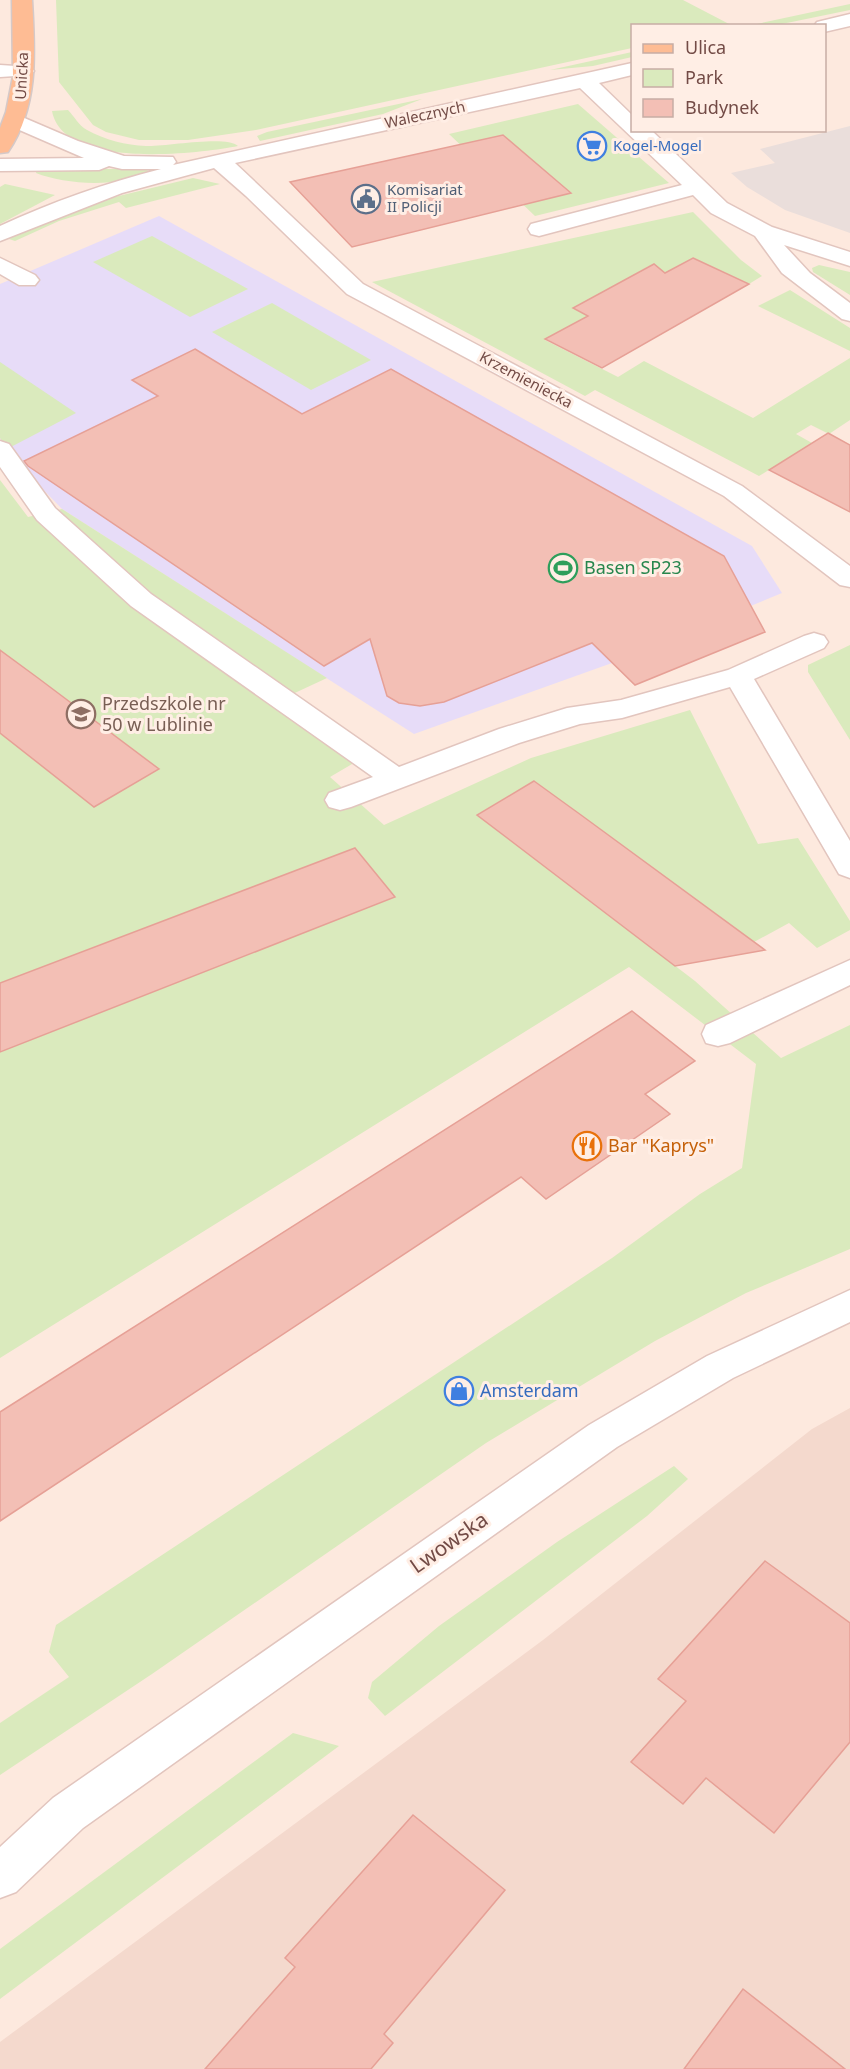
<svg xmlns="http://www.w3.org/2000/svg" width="850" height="2069" font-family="'Noto Sans',sans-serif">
<rect width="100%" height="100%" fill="#fde9de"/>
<!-- residential -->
<path fill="#f4d9cd" d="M850,1408V2069H0V2042L543,1640L812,1429Z"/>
<!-- industrial -->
<path fill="#eadedb" d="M850,126V233L785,210L747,187L731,173L775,163L760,149Z"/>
<!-- education -->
<path fill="#e7dcf8" d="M159,216L752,546L782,593L612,663L414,734L62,509L9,454L0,438V284Z"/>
<!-- green -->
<g fill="#daeabd">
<path d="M56,0H683L731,25L632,26V48L256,130L188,140H139L106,132L93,125L59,82Z"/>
<path d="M850,4V10L777,25H752Z"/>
<path d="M632,52V57L593,66L550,70Z"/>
<path d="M422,99L383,114L260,141L257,136L267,132Z"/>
<path d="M578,104L669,183L535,216L449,134Z"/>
<path d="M68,110C75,117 78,125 87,130C105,140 126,145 146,146C165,147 226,135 238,146C197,154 63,170 52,111Z"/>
<path d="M47,169H145L149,171C121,188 66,185 36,173L37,170Z"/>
<path d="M193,178L220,184L126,208L119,202L59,221L15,241L9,239L46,220L94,202Z"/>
<path d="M5,184L55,195L0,224V187Z"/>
<path d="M693,212L741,260L762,276L749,284L693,258L665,273L649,266L635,274L651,281L574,308L588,316L545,340L618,377L644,361L753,418L850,358V420L829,434L811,425L796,434L812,443L759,476L595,390L585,396L372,282Z"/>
<path d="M152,236L248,289L190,317L93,262Z"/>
<path d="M819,265L850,272V295L813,272L812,268Z"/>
<path d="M790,290L850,328V351L758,306Z"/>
<path d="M272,303L371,360L311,390L212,332Z"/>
<path d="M0,362L76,413L7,449L0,438Z"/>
<path d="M0,480L28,517L62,509L327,678L284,698L364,757L330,777L384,825L531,758L690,710L758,844L798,838L850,921V930L817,948L789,923L754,942L534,781L477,815L695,981L781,1058L850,1025V1249L746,1293L655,1341L486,1443L152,1674L0,1775V1723L69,1677L49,1652L56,1625L612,1258L700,1194L742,1168L756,1064L629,967L0,1358Z"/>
<path d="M850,645V740L808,672V665Z"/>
<path d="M674,1466L688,1479L647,1516L385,1716L368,1698L372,1682L439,1626L557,1542Z"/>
<path d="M293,1733L339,1746L0,1999V1949Z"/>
</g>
<!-- building -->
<g fill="#f3bfb5" stroke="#e6a096" stroke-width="1.5">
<path d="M503,135L571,193L352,247L290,182Z"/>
<path d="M693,258L749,284L602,368L545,339L588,316L573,308L654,264L665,273Z"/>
<path d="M195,349L302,414L391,369L724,556L765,632L635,685L592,643L444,702L420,706L399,703L387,696L370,639L324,666L28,466L24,461L158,396L132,380Z"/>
<path d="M828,433L850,445V512L769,470Z"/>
<path d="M0,650L38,678L159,769L94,807L0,733Z"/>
<path d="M534,781L581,815L765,950L675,966L477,815Z"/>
<path d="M355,848L395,897L0,1052V983Z"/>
<path d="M632,1011L695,1061L645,1094L670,1114L546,1199L521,1177L0,1521V1412Z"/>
<path d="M765,1561L850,1623V1742L774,1833L706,1778L683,1804L631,1762L686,1701L658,1679Z"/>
<path d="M413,1815L505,1890L384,2034L393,2043L371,2069H205L295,1967L285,1958Z"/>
<path d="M743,1989L845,2069H684Z"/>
</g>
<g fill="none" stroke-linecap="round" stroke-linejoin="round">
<!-- minor casing -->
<g stroke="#e2c5be" stroke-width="3">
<g id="minor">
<path d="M850,14V26L824,32V26H814L817,22Z"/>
<path d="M632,63V75L599,83L632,115V130H651L727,203L772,227L850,252V266L784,245L810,273L850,303V321L842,319L782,273L755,236L711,213L693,195L539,236L531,234L528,229L531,224L682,185L580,88L235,163L363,284L742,486L850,566V587L840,585L724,496L347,294L246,196L214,168L122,193L0,241V226C52,202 106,183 161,169H122L109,166L99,170L0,171V159L84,158L8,125L4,121L8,117H22L78,141L124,156L173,157L176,162L173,165Z"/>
<path d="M0,65L31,67L34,71L31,75L0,77Z"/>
<path d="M0,258L35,275L39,280L35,285H19L0,274Z"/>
<path d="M0,441L9,444L55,508L151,594L399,767L499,729L567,708L621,700L728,670L804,636L814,633L824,636L828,642L824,648L754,679L850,841V878L839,874L730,687L622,718L580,724L519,743L351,807L340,810L329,807L325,800L329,793L373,777L131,606L37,520L0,467Z"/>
<path d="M850,960V985L730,1043L718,1046L706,1043L702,1034L706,1025Z"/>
<path d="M850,1290V1322L733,1378L617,1447L83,1828L16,1892L0,1898V1847L53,1798L589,1425L707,1356Z"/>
</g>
</g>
<!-- major casing -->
<g stroke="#d5c9c8" stroke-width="3">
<path id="major" d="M12,0H32C35,53 39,106 8,152L0,153V128L6,112L13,76Z"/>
</g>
<!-- minor -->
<use href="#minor" fill="#fff" fill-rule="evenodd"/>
<!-- major -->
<use href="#major" fill="#febc94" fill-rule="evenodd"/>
</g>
<!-- icons -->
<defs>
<g id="supermarket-ring" transform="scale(1.5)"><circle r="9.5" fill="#ffeee5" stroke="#3f7fe0" stroke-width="1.5"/><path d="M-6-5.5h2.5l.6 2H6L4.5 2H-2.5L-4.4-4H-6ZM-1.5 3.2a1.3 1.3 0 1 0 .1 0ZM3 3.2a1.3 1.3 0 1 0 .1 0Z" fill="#3f7fe0"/></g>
<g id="civic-ring" transform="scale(1.5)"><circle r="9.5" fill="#ffeee5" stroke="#5c6f8a" stroke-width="1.5"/><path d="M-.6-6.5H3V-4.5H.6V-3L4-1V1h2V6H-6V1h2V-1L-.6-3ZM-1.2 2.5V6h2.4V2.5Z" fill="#5c6f8a"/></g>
<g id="stadium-ring" transform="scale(1.5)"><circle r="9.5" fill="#ffeee5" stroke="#2e9e5b" stroke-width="1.5"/><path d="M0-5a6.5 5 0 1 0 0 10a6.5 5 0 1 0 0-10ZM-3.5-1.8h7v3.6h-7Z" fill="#2e9e5b"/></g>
<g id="school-ring" transform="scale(1.5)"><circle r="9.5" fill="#ffeee5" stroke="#8d6e63" stroke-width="1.5"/><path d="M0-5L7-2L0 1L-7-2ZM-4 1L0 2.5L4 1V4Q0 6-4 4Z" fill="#8d6e63"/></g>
<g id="restaurant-ring" transform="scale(1.5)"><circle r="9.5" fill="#ffeee5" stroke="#e8710a" stroke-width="1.5"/><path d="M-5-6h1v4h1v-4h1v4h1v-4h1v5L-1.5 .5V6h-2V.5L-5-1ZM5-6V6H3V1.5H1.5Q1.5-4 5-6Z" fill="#e8710a"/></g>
<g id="shop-ring" transform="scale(1.5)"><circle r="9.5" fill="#ffeee5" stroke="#3f7fe0" stroke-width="1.5"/><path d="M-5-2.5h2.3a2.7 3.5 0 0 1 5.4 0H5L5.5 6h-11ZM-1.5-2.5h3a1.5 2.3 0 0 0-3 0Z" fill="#3f7fe0"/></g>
</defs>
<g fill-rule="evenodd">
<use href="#supermarket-ring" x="592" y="146"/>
<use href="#civic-ring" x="366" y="199"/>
<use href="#stadium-ring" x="563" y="568"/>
<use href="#school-ring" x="81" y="714"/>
<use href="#restaurant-ring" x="587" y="1146"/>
<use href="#shop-ring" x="459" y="1391"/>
</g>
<g text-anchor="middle" stroke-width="6" stroke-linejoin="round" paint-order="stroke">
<!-- far-street labels -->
<g font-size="15" fill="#734b46" stroke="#ffeee5">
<text transform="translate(22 76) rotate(-87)" y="5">Unicka</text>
<text transform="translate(425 115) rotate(-12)" y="5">Walecznych</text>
<text transform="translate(526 380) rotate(28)" y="5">Krzemieniecka</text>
</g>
<!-- far-shop labels -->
<g font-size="15" fill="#366cbe" stroke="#ffeee5" text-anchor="start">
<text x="613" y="151">Kogel-Mogel</text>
</g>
<!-- far-service labels -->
<g font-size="15" fill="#4e5e75" stroke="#ffeee5" text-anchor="start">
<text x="387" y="195">Komisariat<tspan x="387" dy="17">II Policji</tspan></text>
</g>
<!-- leisure labels -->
<g font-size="18" fill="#27864d" stroke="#ffeee5" text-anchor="start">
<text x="584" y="574">Basen SP23</text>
</g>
<!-- education labels -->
<g font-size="18" fill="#785e54" stroke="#ffeee5" text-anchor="start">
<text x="102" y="710">Przedszkole nr<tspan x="102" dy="21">50 w Lublinie</tspan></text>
</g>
<!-- food labels -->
<g font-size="18" fill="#c56008" stroke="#ffeee5" text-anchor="start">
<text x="608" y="1152">Bar "Kaprys"</text>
</g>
<!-- shop labels -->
<g font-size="18" fill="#366cbe" stroke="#ffeee5" text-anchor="start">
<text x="480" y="1397">Amsterdam</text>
</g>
<!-- near-street labels -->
<g font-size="21" fill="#734b46" stroke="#ffeee5">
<text transform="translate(449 1543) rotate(-35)" y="7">Lwowska</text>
</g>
</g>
<!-- legend -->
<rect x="631" y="24" width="195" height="108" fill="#ffeee5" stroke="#c7ada5" stroke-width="1.5"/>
<rect x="643" y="44" width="30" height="9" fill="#febc94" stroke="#c7ada5" stroke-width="1.5"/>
<text x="685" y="54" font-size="18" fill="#734b46">Ulica</text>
<rect x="643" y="69" width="30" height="18" fill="#daeabd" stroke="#c7ada5" stroke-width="1.5"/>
<text x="685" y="84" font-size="18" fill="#734b46">Park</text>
<rect x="643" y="99" width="30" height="18" fill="#f3bfb5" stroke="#c7ada5" stroke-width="1.5"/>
<text x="685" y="114" font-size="18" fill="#734b46">Budynek</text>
</svg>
